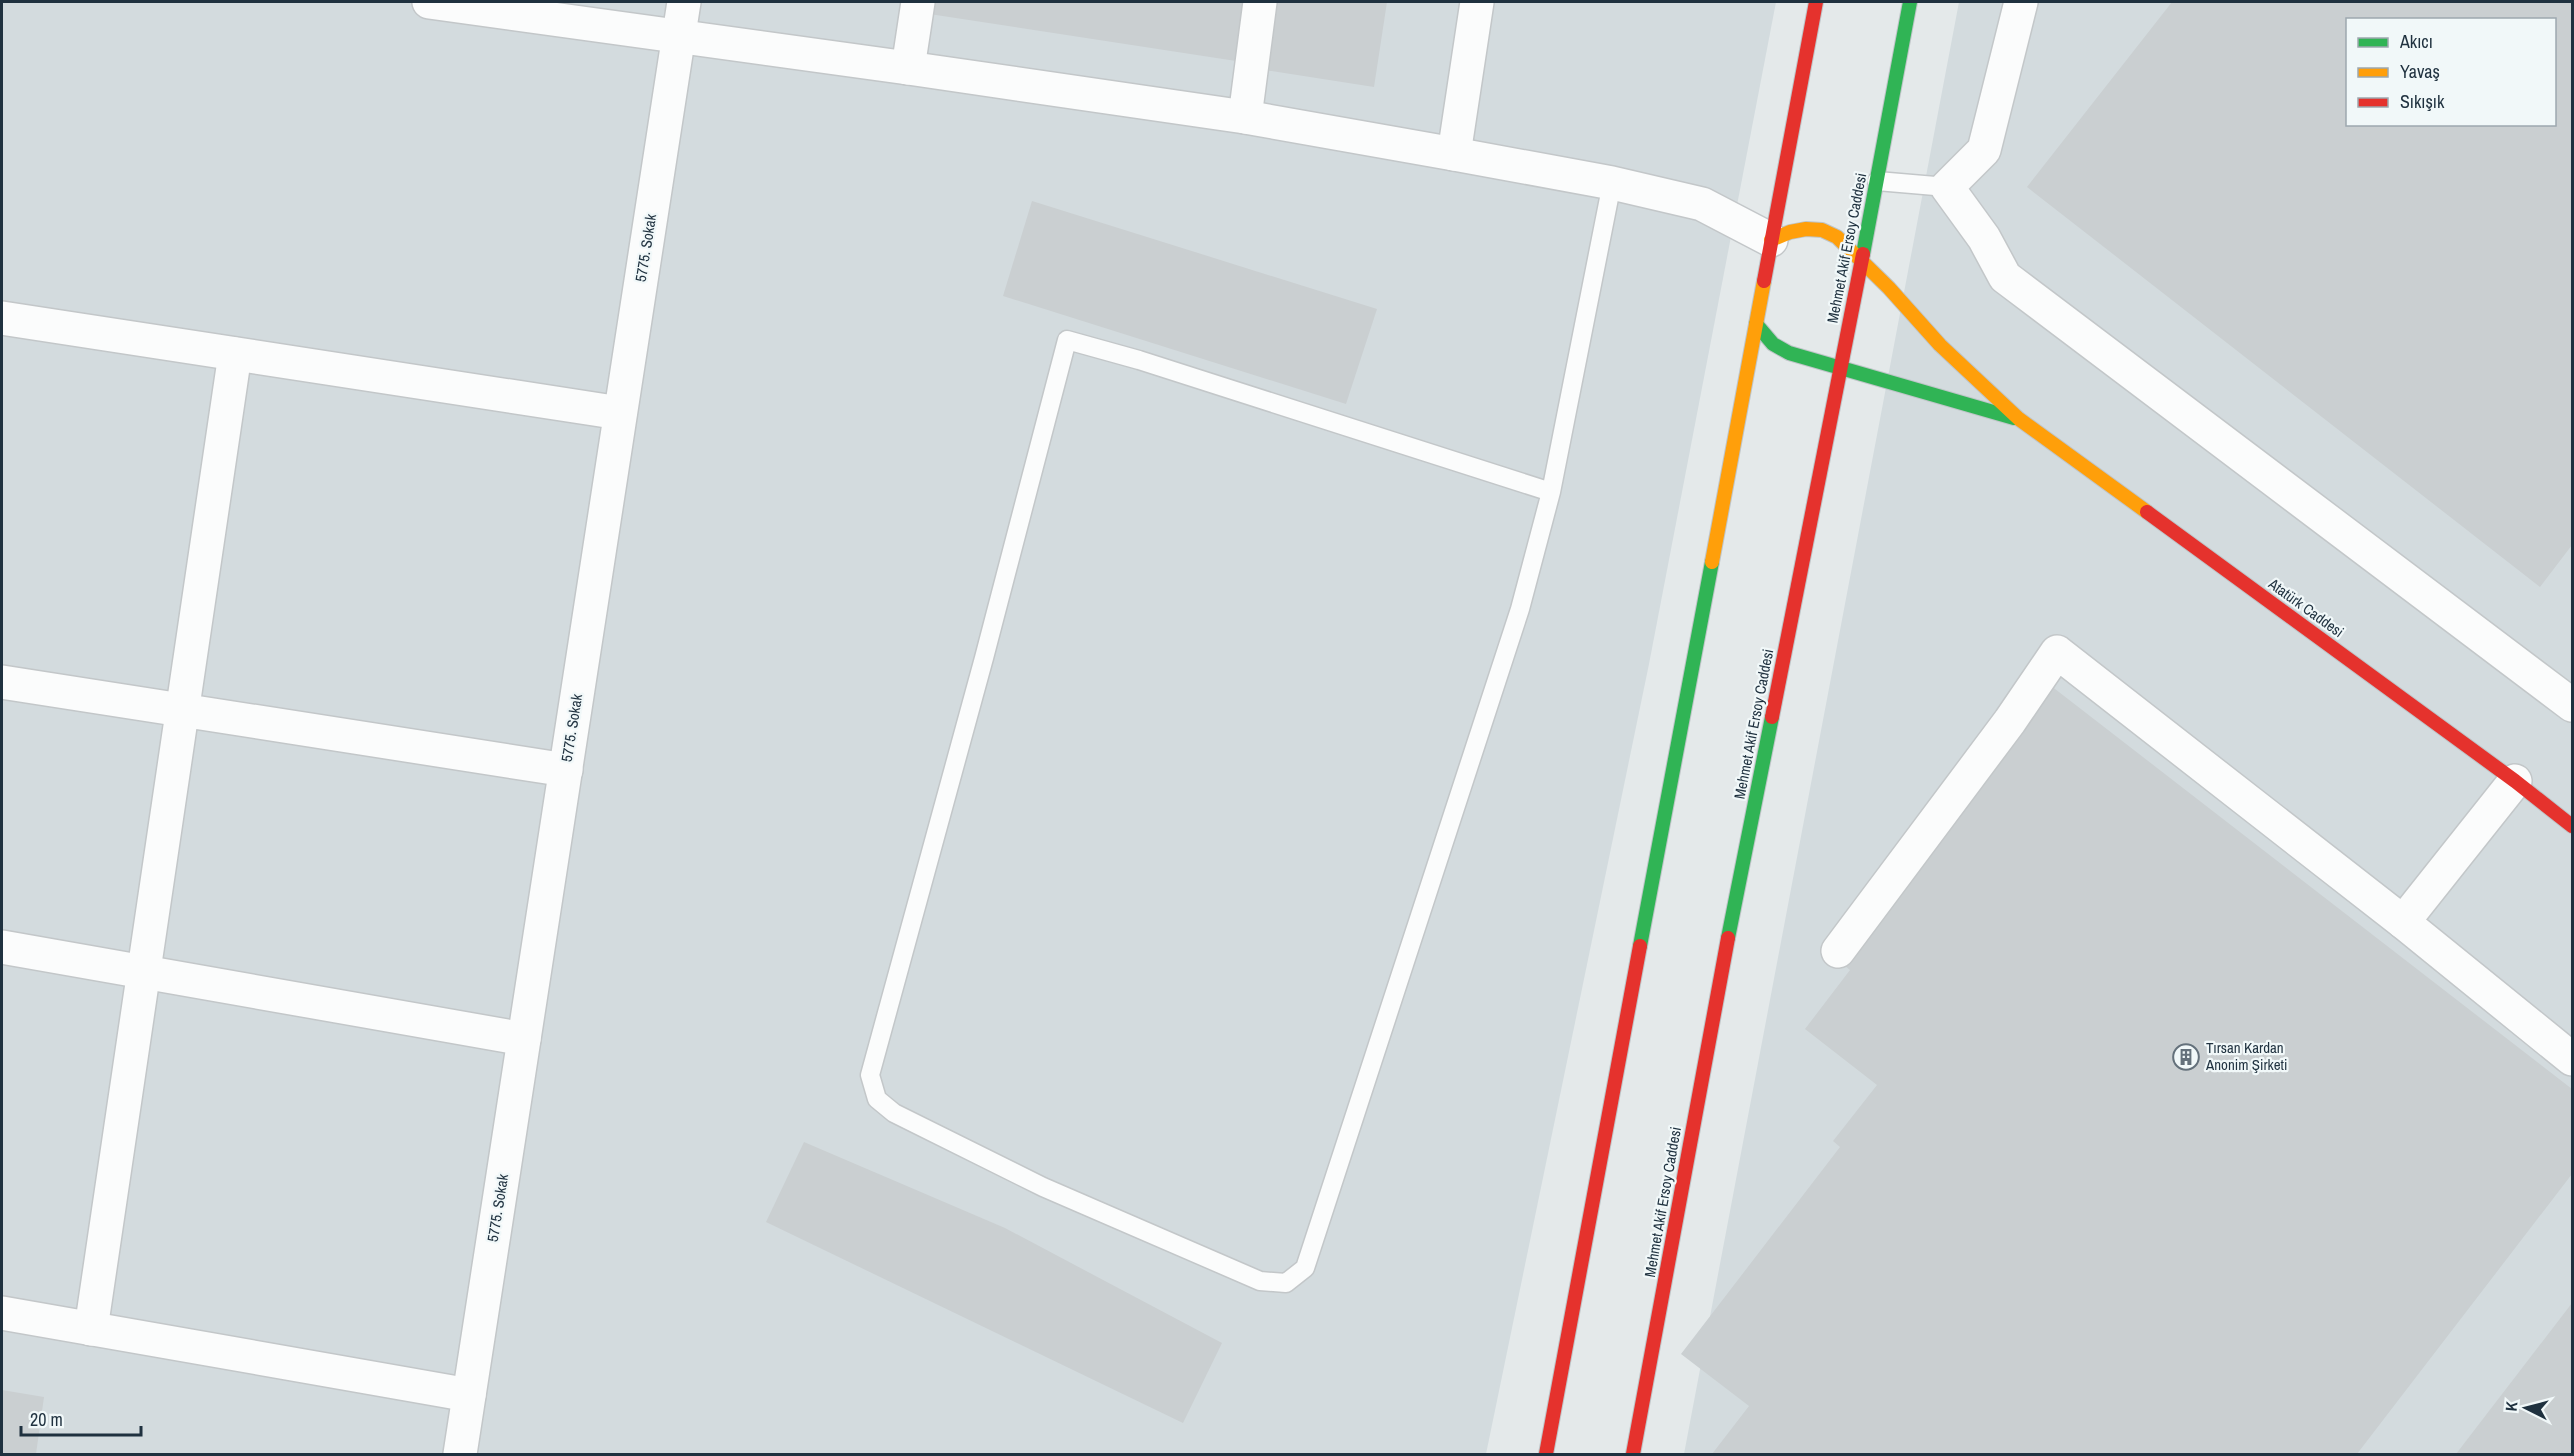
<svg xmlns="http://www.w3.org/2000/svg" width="2574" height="1456" font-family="'Archivo Narrow',sans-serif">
<rect width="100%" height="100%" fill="#e4e9ea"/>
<!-- built -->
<g fill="#d3dbde" fill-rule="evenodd">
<path d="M2,2H1776L1649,664L1486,1454H2Z"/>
<path d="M1959,2H2572V1454H1684ZM2348,20H2554V124H2348Z"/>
</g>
<!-- building -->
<g fill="#cacfd1" fill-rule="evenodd">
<path d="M925,2H1245L1236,61L923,13Z"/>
<path d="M1268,2H1387L1374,87L1258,69Z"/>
<path d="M2172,2H2572V545L2540,587L2027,187ZM2348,20H2554V124H2348Z"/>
<path d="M1032,201L1377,309L1346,404L1003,296Z"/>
<path d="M2046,682L2572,1089V1174L2357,1454H1712L1749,1406L1681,1354L1840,1147L1833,1141L1877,1085L1805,1029L1850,970L1835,958Z"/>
<path d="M804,1142L1005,1228L1222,1343L1183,1423L766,1222Z"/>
<path d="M2572,1303V1454H2456Z"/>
<path d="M2,1390L44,1397L36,1454H2Z"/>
</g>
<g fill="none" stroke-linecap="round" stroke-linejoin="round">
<!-- lane casing -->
<g stroke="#c3c7c9" stroke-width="21">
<g id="lane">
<path d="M1877,181L1947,187"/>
<path d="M1551,492L1139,360L1067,340L984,658L870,1075L877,1099L894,1113L1043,1187L1260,1281L1286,1283L1305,1268L1520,609L1551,492L1612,183"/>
</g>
</g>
<!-- street casing -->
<g stroke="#c3c7c9" stroke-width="36">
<g id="street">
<path d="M429,2L908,68L1245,117L1454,154L1612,183L1702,204L1771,240"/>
<path d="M2021,2L1984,150L1947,187L1984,238L2005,277L2572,705"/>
<path d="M908,68L918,2"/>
<path d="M1245,117L1260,2"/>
<path d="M1454,154L1477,2"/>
<path d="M2,318L620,413"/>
<path d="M2,682L566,770"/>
<path d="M2515,781L2403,922L2572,1059"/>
<path d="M2,947L524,1039"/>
<path d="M1838,951L2010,721L2057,652L2403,922"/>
<path d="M2,1313L469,1395"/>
<path d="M91,1329L235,354"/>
<path d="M460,1454L684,2"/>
</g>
</g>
<!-- fast casing -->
<g stroke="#bfc5c8" stroke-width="16">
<g id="fast">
<path d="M1863,254L1910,2"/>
<path d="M1756,324L1773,344L1789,353L2014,418"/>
<path d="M1728,938L1772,717"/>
<path d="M1640,946L1712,562"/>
</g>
</g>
<!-- slow casing -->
<g stroke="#bfc5c8" stroke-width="16">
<g id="slow">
<path d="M1771,240L1790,232L1806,229L1822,230L1837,237L1889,288L1940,345L2019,419L2147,512"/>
<path d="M1712,562L1764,281"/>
</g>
</g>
<!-- jam casing -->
<g stroke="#bfc5c8" stroke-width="16">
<g id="jam">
<path d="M1764,281L1816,2"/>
<path d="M2147,512L2515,781L2572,826"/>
<path d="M1772,717L1863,254"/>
<path d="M1546,1454L1640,946"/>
<path d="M1633,1454L1728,938"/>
</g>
</g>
<!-- lane -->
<use href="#lane" stroke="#fbfcfc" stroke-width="18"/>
<!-- street -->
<use href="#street" stroke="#fbfcfc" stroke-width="33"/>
<!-- fast -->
<use href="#fast" stroke="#30b455" stroke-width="14"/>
<!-- slow -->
<use href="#slow" stroke="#ff9f0a" stroke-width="14"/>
<!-- jam -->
<use href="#jam" stroke="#e5322d" stroke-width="14"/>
</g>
<!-- icons -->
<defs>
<g id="building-ring" transform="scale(1.35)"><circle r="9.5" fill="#f1f8f9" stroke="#64717b" stroke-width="1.5"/><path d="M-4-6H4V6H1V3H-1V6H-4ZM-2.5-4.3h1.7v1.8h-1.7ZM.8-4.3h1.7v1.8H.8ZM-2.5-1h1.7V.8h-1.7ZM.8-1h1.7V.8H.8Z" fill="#64717b"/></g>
</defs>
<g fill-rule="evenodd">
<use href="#building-ring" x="2186" y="1057"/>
</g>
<g text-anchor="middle" stroke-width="4.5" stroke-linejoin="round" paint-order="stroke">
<!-- street labels -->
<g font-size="15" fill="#1f313f" stroke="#f1f8f9">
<text transform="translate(646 248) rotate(-81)" y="5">5775. Sokak</text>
<text transform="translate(1847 248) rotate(-79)" y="5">Mehmet Akif Ersoy Caddesi</text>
<text transform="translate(2306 608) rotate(36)" y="5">Atatürk Caddesi</text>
<text transform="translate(1754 724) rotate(-79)" y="5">Mehmet Akif Ersoy Caddesi</text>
<text transform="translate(572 728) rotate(-81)" y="5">5775. Sokak</text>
<text transform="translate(1663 1202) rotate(-80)" y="5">Mehmet Akif Ersoy Caddesi</text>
<text transform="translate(498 1208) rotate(-81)" y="5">5775. Sokak</text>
</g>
<!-- poi labels -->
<g font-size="15" fill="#1f313f" stroke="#f1f8f9" text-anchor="start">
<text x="2206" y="1053">Tırsan Kardan<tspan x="2206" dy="17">Anonim Şirketi</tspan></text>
</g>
</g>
<!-- border -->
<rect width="2574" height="1456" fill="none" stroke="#1f313f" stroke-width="6"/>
<!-- legend -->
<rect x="2346" y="18" width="210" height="108" fill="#f1f8f9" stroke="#9da8af" stroke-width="1.5"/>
<rect x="2358" y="38" width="30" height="9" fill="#30b455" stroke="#9da8af" stroke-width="1.5"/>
<text x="2400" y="48" font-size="18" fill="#1f313f">Akıcı</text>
<rect x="2358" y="68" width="30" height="9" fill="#ff9f0a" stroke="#9da8af" stroke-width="1.5"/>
<text x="2400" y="78" font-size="18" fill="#1f313f">Yavaş</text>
<rect x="2358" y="98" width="30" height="9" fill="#e5322d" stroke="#9da8af" stroke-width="1.5"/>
<text x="2400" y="108" font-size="18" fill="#1f313f">Sıkışık</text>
<!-- north arrow -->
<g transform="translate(2526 1408) rotate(276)" stroke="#f1f8f9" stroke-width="4.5" paint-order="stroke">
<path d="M0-4.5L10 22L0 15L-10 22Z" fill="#1f313f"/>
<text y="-9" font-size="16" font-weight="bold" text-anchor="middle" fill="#1f313f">K</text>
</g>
<!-- scale -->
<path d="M21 1426v9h120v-9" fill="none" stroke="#1f313f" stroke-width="3"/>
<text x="30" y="1426" font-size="18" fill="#1f313f" stroke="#f1f8f9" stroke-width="4.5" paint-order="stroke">20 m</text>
</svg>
